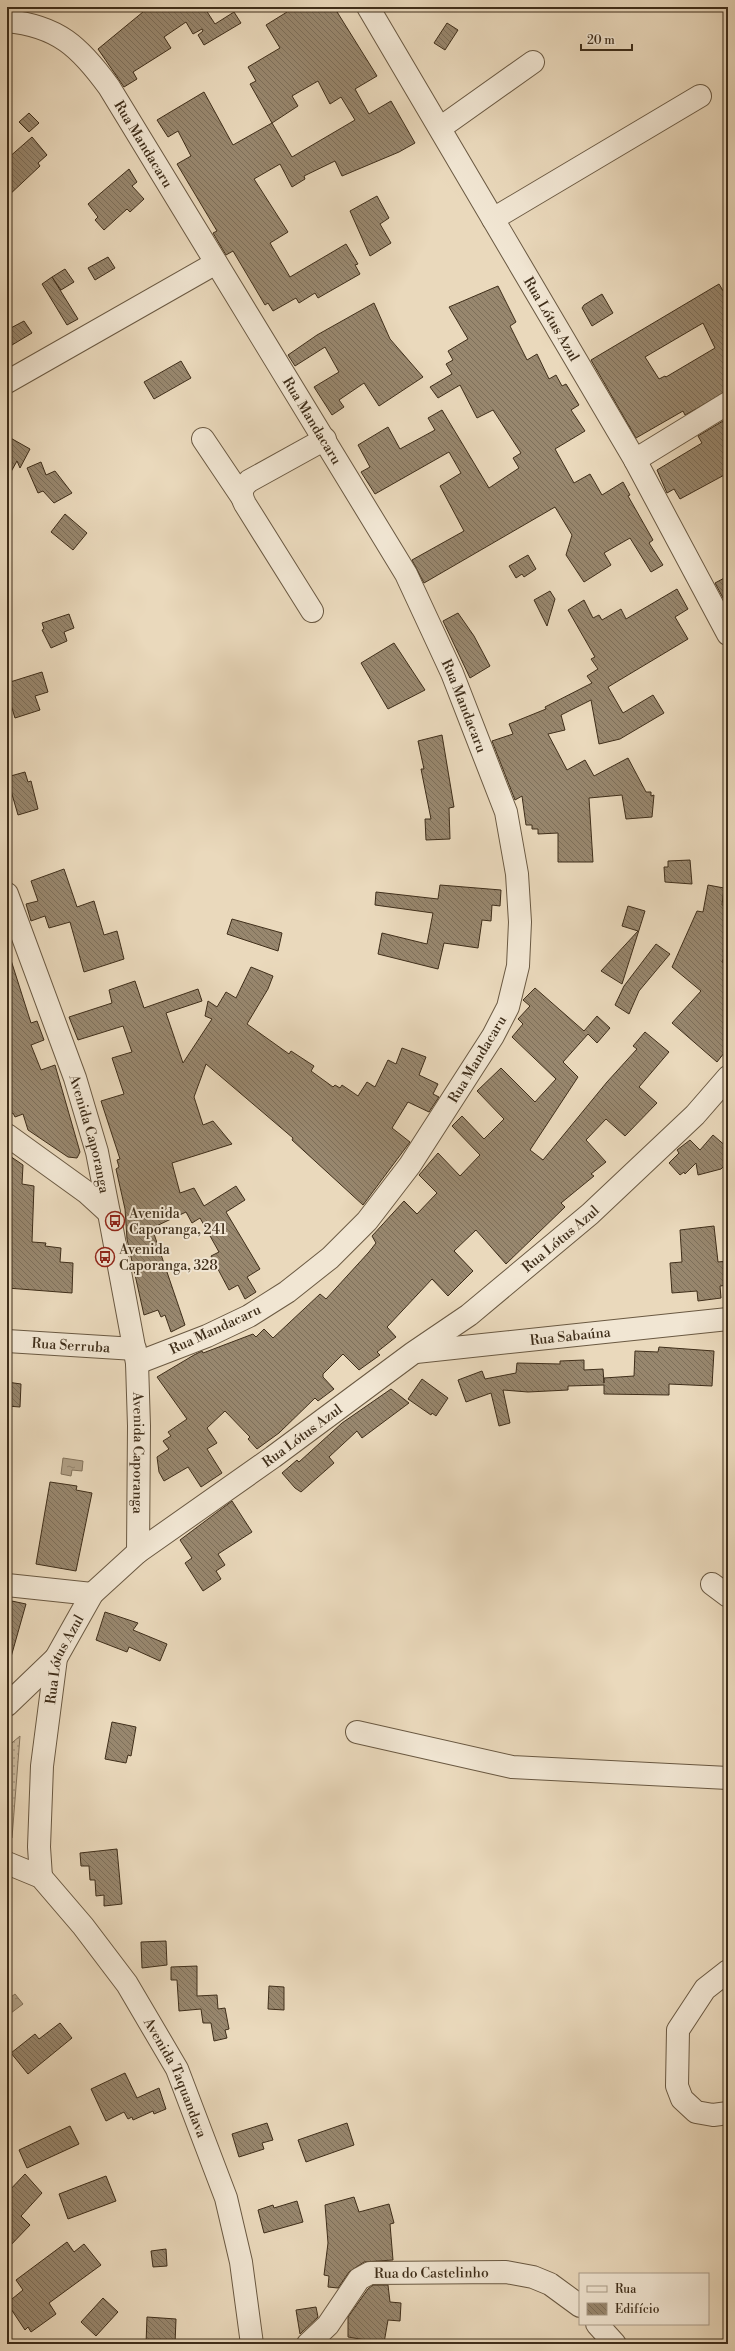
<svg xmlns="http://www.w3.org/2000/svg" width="735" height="2351" font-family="'Libre Bodoni',serif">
<defs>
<pattern id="park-dots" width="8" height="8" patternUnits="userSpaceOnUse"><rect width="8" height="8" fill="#cdbca0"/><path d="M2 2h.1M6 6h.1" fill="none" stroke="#a89982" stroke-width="1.8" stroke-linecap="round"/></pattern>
<pattern id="water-ripples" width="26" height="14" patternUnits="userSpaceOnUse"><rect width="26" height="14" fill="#b09f85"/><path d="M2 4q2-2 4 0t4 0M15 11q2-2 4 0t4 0" fill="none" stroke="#91826c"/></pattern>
<pattern id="building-back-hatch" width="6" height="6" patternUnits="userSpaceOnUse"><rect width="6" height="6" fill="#98876e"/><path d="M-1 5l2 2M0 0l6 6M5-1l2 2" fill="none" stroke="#7d6f5a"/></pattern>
</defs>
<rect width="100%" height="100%" fill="#ead9bc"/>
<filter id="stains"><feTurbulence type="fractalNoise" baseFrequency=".005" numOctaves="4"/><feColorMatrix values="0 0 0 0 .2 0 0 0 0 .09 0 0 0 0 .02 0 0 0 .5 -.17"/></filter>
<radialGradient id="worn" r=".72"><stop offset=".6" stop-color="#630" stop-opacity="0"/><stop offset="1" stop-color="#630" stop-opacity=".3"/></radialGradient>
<!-- park -->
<path fill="url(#park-dots)" stroke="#86755d" d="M20,1736L12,1838L7,1835V1747Z"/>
<!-- water -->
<g fill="url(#water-ripples)" stroke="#83725a">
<path d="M63,1458L83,1461L82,1471L72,1470L71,1476L61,1474Z"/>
<path d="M15,1994L23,2004L7,2016V2000Z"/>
</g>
<!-- building -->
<g fill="url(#building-back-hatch)" stroke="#3f2e1a" fill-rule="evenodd">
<path d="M149,7H204L215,24L234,12L241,23L204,45L198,35L203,31L202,29L193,34L186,22L164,37L171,48L133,72L137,79L124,87L98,49Z"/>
<path d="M284,7H334L377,76L355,89L369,114L391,101L415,143L399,152L342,176L335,161L304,176L305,179L292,187L280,164L254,179L288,232L270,243L290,277L346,244L358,264L355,265L360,274L318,298L315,293L299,303L296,298L273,311L268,303L265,305L233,251L226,255L213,233L217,231L177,164L191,156L178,131L168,137L157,120L204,92L233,145L272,123L250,84L256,81L248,67L280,48L266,25L287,12ZM318,81L330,104L341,97L355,120L292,157L272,123L298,106L292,96Z"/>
<path d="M447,23L458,30L445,50L434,43Z"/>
<path d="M29,113L39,123L29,132L19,122Z"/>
<path d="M32,137L47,155L38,163L40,166L7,197V159Z"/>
<path d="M129,169L137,182L132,186L144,199L130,212L127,209L104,230L95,220L98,217L88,204Z"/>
<path d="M377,196L389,218L380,224L391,243L370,256L350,211Z"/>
<path d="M108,257L115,268L95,280L88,268Z"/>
<path d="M65,269L74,282L61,290L52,277Z"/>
<path d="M52,277L78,319L67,325L42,284Z"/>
<path d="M719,284L728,299V391L685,415L683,411L636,438L591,360ZM703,323L715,348L666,377L665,376L659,379L645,357Z"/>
<path d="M498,286L516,322L510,326L527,360L537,354L549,379L556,375L562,386L566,384L579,405L571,410L585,431L555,449L574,483L590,474L602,495L623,482L630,495L628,496L653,540L649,543L663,565L651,572L630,538L604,553L611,565L584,582L566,555L572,535L555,507L424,583L412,560L464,531L440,486L461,473L449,452L375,494L361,472L370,467L358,445L388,427L400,449L435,430L428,418L442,410L489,488L519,468L513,458L521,453L493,410L477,418L460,385L438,398L430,387L452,374L446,364L453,360L448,351L468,339L449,307Z"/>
<path d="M602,294L613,313L592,326L582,308L584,305Z"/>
<path d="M374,303L390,339L423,377L379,406L364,383L339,400L344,407L332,415L314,387L339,372L325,347L295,366L288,355L317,335Z"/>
<path d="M24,321L32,333L7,348V330Z"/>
<path d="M181,361L191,378L154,399L144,382Z"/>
<path d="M728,418V473L680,499L674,489L667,493L657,470L702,443L698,436Z"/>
<path d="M7,436L30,449L20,468L17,461L7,479V447L9,443Z"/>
<path d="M41,462L46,475L55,471L72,493L54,503L43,491L38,493L27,468Z"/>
<path d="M65,514L87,533L73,550L51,532Z"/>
<path d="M528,555L536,569L524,577L522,574L516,578L509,566Z"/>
<path d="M728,576V607L715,583Z"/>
<path d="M677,589L688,609L675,617L688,639L608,687L623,713L653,695L664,713L620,739L599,744L591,700L561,715L565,730L548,734L567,770L585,760L594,776L628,758L646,792H651V796L654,795L652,817L626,819L622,795L589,798L593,862H558V833L538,834V829H532V825H526L522,796L515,800L492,741L513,734L509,724L546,709L545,707L592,683L587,676L598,669L591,659L595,657L568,610L584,600L593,618L599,615L602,620L621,609L626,619Z"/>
<path d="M550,591L555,599L547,626L534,600Z"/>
<path d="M458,613L474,636L490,666L470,678L443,621Z"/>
<path d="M69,614L74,628L64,632L67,641L51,648L42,630L44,629L42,623Z"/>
<path d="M394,643L425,690L388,709L361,663Z"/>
<path d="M42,672L48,692L35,696L40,710L15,718L7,692V683Z"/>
<path d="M442,735L454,807L449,808L450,839L426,840L425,819H431L421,769H424L418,741Z"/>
<path d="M25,772L28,782L31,781L38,809L18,815L7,777Z"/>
<path d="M690,860L692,884L665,882L664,867H668V861Z"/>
<path d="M64,869L77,907L94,901L104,935L117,931L124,959L84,972L70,922L49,928L45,916L31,921L26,904L38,901L31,881Z"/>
<path d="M440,885L501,890L500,906L492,905L491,921L482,920L478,948L444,943L438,969L378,954L382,933L427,944L433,913L375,905L376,892L438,899Z"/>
<path d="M708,885L724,888L722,905L728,906V937L723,952L726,953L722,962L728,965V1048L717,1062L672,1023L701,991L672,967L697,911L703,912Z"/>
<path d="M628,906L645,911L622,984L601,971L638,931L622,926Z"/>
<path d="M232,919L282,933L278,951L227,934Z"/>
<path d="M656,944L670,954L639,991L629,1014L615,1005L624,986Z"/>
<path d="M7,957H10L31,1023L37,1021L44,1040L31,1045L41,1070L55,1065L80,1152L77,1158L68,1157L28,1130L23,1114L15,1117L13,1113L10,1114L7,1105Z"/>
<path d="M251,967L273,976L268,989L247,1024L289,1054L291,1051L314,1066L311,1071L333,1087L335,1085L340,1088L342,1085L358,1096L367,1082L375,1087L388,1060L396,1064L402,1048L426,1057L419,1075L438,1084L433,1094L439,1097L429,1112L408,1102L392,1128L410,1142L363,1205L292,1140L293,1138L206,1064L194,1097L203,1125L213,1121L232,1144L172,1163L180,1193L194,1188L204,1206L236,1186L245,1200L226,1212L260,1269L247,1277L256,1292L245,1299L238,1285L229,1290L211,1256L219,1252L200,1218L192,1223L186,1212L152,1228L185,1325L171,1332L165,1315L161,1317L158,1310L144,1315L127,1239L125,1209L116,1169L119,1167L117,1160L120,1159L101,1101L124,1094L112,1058L132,1052L123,1026L78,1040L69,1017L112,1003L109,990L135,981L144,1008L198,989L202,1001L166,1013L183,1063L212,1019L205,1016L208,1001L217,1007L226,992L236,998Z"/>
<path d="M535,988L584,1031L597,1016L610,1028L597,1043L588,1034L563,1062L578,1077L530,1150L543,1160L607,1082L637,1049L633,1046L645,1032L669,1052L639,1087L657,1103L625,1136L606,1119L586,1140L606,1162L591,1174L594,1176L561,1203L565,1207L506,1264L476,1230L454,1251L473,1271L448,1296L432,1279L387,1327L396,1337L377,1352L380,1355L359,1370L343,1354L323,1374V1377L334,1389L318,1401L315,1398L279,1433L257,1449L248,1439L250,1437L225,1411L207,1428L217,1443L207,1449L222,1473L201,1487L188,1467L164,1481L159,1472L157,1457L169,1449L163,1441L171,1436L168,1432L187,1419L157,1377L194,1355L202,1351L203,1353L253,1334L256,1337L264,1329L273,1338L320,1294L326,1299L369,1252L376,1243L372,1236L404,1201L417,1214L437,1193L419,1175L438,1153L460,1176L480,1155L452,1126L462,1116L484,1139L504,1119L477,1091L501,1068L535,1102L556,1079L512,1037L523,1024L518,1019L530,1006L523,1000Z"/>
<path d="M713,1135L728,1148V1162L721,1169L698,1175L696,1163L685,1174L684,1172L680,1175L669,1163L679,1153L677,1150L690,1140L700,1150Z"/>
<path d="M7,1154L23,1165L22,1184L34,1186L32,1242L46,1243L45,1246L61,1248L60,1262L73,1263L72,1293L7,1288Z"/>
<path d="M714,1226L718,1262L728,1261V1285L720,1286L721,1298L698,1301L697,1291L672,1293L670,1263L682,1262L680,1230Z"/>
<path d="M659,1347L714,1351L712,1386L669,1384V1395L604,1394V1385L568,1386V1390L528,1392L503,1390L510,1423L499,1426L491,1393L466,1402L458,1380L482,1371L485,1379L516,1373L517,1363L560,1364V1361L584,1360V1370L603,1369L604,1383V1378L634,1376L635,1351L658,1352Z"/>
<path d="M422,1379L448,1398L436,1416L432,1413L431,1415L408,1399Z"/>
<path d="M7,1382L21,1384L20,1407L7,1406Z"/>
<path d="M391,1389L409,1403L362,1438L357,1431L329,1457L334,1463L301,1492L295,1488L282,1473L297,1460L299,1462L342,1423Z"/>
<path d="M50,1482L77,1486L76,1490L92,1493L76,1571L36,1564Z"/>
<path d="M232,1501L252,1532L218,1554L225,1565L216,1571L221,1579L203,1591L185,1563L192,1558L180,1540Z"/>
<path d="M7,1600L26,1604L11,1657H7Z"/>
<path d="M105,1612L138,1623L133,1630L167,1644L160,1661L129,1647L127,1652L96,1640Z"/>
<path d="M112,1722L136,1727L131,1756L128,1755L126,1763L105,1759Z"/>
<path d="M117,1849L122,1904L104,1906V1895L96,1896L95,1880H90L89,1866H81L80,1853Z"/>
<path d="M166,1941L167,1965L142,1968L141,1942Z"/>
<path d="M197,1966V1996L217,1995L218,2009L225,2008L229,2029L225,2030L227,2038L214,2041L211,2023H203L201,2009L179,2011L177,1980H171V1967Z"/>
<path d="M269,1986L284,1987V2010L268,2009Z"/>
<path d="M60,2023L72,2038L28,2074L11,2053L35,2034L39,2039Z"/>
<path d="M125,2073L137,2098L159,2088L166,2109L154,2114L153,2111L133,2120L132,2117L128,2119L124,2112L106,2121L91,2089Z"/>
<path d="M267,2123L273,2140L262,2143L264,2149L239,2157L232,2134Z"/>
<path d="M347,2123L354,2145L306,2162L298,2140Z"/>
<path d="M70,2126L79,2144L27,2168L19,2150Z"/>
<path d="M25,2174L42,2193L21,2216L30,2225L7,2249V2193Z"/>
<path d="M106,2176L116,2201L68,2219L59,2194Z"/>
<path d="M354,2197L359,2212L389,2204L394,2223L390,2224L393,2260L364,2262L349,2272L338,2288L328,2287L329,2276L324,2275L328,2243L325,2205Z"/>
<path d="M297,2201L303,2222L264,2233L258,2210L273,2205L274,2208Z"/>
<path d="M67,2242L74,2252L84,2244L101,2265L49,2303L56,2314L31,2332L28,2327L25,2330L7,2303L23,2290L16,2280Z"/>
<path d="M166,2249L167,2266L153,2267L151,2251Z"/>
<path d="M373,2285H388L390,2302L401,2303L400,2321L388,2320L384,2343L348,2337V2317L368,2289Z"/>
<path d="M103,2298L118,2312L96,2336L81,2322Z"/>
<path d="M316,2307L318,2317L300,2334L296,2310Z"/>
<path d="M147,2317L176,2319L175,2344H146Z"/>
</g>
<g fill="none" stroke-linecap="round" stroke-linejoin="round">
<!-- minor casing -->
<g stroke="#6a5942" stroke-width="24">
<g id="minor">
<path id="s1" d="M368,7L635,460L728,634"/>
<path id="s2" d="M7,21C58,26 80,47 109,87L406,574L452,673L506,812L517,874L520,922L518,966L508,1007L493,1036L410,1165L367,1221L330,1258L287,1292L249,1316L207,1336L137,1363"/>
<path d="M440,128L533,62"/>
<path d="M493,219L700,96"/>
<path d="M7,382L216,263"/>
<path d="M203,439L242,497"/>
<path d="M635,460L728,403"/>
<path d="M312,611L245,504C240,494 241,488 249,481L325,439"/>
<path id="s3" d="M7,894L75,1078L97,1152L109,1213L137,1363L139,1426L138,1552"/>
<path d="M7,1135L86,1192L109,1213"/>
<path id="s4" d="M7,1341L135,1349"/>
<path id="s5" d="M416,1352L728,1319"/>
<path d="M712,1584L728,1596"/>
<path d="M7,1585L92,1594"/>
<path d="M7,1705L56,1658"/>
<path d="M357,1732L512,1767L728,1778"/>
<path id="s6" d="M7,1863L41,1877L83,1926L127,1984L177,2069L226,2198L241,2262L252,2344"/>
<path id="s7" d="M41,1877L39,1847L42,1766L56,1658L92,1594L138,1552L273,1457L413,1353L469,1315L590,1214L695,1115L728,1077"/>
<path d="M728,1971L705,1989L678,2030L677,2086L682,2099L696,2112L713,2115L728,2113"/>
<path d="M597,2324L615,2344"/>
<path id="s8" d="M308,2344L328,2325L359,2279L370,2273L506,2272L533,2277L550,2284L580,2306"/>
</g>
</g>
<!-- minor -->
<use href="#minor" stroke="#f1e6d3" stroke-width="22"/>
</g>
<!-- icons -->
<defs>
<g id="bus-ring" transform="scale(1)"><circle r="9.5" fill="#f1e6d3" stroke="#8f2418" stroke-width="1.5"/><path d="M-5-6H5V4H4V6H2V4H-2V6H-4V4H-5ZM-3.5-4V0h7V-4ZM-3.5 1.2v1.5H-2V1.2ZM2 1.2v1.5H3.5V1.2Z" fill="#8f2418"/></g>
</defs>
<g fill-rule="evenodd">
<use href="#bus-ring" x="115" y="1221"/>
<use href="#bus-ring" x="105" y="1257"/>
</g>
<g text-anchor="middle" stroke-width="4" stroke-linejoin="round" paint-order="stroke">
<!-- street labels -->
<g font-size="14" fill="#3f2e1a" stroke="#f1e6d3">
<text dy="5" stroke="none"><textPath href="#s2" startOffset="193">Rua Mandacaru</textPath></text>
<text dy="5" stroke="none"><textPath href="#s1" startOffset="362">Rua Lótus Azul</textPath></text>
<text dy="5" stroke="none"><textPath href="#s2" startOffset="517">Rua Mandacaru</textPath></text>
<text dy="5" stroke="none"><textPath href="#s2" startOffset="841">Rua Mandacaru</textPath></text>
<text transform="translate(477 1059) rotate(-59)" y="5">Rua Mandacaru</text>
<text dy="5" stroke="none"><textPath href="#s3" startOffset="254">Avenida Caporanga</textPath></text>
<text dy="5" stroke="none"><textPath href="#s7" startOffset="882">Rua Lótus Azul</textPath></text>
<text transform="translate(215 1329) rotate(-25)" y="5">Rua Mandacaru</text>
<text dy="5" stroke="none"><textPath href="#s5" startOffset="155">Rua Sabaúna</textPath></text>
<text dy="5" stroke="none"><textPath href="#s4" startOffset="64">Rua Serruba</textPath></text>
<text dy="5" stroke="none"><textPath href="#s7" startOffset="557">Rua Lótus Azul</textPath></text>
<text dy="5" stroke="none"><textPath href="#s3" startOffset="578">Avenida Caporanga</textPath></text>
<text dy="5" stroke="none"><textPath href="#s7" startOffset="221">Rua Lótus Azul</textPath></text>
<text dy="5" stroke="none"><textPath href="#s6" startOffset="280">Avenida Taquandava</textPath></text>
<text dy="5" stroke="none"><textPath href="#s8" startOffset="157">Rua do Castelinho</textPath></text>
</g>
<!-- poi labels -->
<g font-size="14" fill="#3f2e1a" stroke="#f1e6d3" text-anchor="start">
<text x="129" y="1218">Avenida<tspan x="129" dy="16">Caporanga, 241</tspan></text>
<text x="119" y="1254">Avenida<tspan x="119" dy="16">Caporanga, 328</tspan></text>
</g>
</g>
<!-- margin -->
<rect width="735" height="2351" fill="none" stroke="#ead9bc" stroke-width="24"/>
<rect x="8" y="8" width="719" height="2335" fill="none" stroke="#3f2e1a" stroke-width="2"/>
<rect x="12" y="12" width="711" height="2327" fill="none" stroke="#3f2e1a"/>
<!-- legend -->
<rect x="579" y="2273" width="130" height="52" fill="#f1e6d3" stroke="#aa9c89"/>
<rect x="587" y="2286" width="20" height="6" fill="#f1e6d3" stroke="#aa9c89"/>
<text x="615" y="2293" font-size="12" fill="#3f2e1a">Rua</text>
<rect x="587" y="2303" width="20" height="12" fill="url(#building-back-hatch)" stroke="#aa9c89"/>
<text x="615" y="2313" font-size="12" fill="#3f2e1a">Edifício</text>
<!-- scale -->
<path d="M581 44v6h51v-6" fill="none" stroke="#3f2e1a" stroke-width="2"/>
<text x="587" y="44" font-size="12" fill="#3f2e1a" stroke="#f1e6d3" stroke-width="3" paint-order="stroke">20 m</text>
<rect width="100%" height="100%" filter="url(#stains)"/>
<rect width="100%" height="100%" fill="url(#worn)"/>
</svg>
